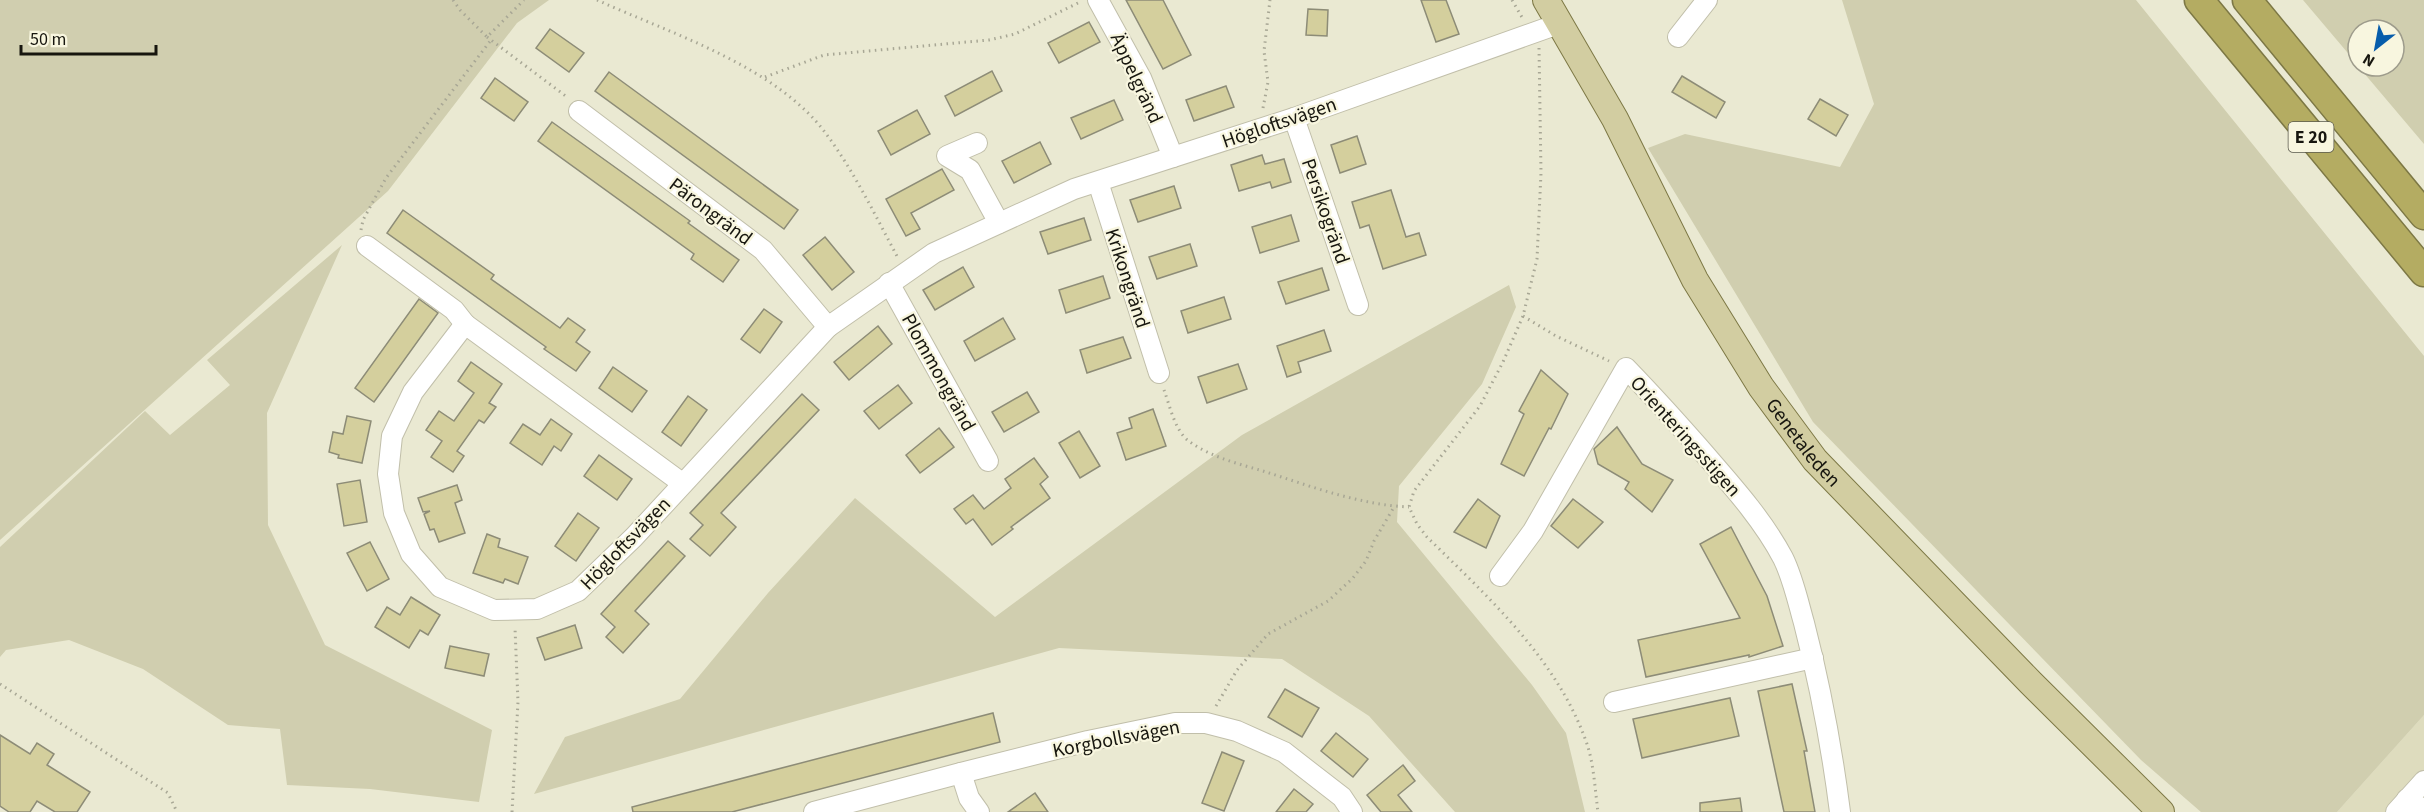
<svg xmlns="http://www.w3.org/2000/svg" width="2424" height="812" font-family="'Source Sans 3',sans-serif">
<rect width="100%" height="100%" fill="#eae9d2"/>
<!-- built -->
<path fill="#dedcbe" d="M2424,715V812H2337Z"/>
<!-- green -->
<g fill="#d0ceaf">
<path d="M0,0H549L517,23L388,191L0,540Z"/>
<path d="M1842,0H2136L2424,356V715L2337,812H2201L2141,760L1813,422L1648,148L1685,134L1840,167L1874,104Z"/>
<path d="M2303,0H2424V144L2358,66H2394V30H2358V65Z"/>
<path d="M342,245L267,413L268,525L325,645L492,730L479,802L370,789L287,785L280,729L228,725L143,669L69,640L6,650L0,657V547L145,411L170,435L230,385L207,360Z"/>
<path d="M1509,285L1516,307L1482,384L1399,486L1397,522L1532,685L1566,733L1585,812H1455L1369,716L1282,659L1059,648L534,794L565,737L680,699L768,593L855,498L995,617L1242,435Z"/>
</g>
<!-- building -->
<g fill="#d4cf9d" stroke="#8d8c77" stroke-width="1.5">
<path d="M1126,0H1163L1191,55L1163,69Z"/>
<path d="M1421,0H1446L1459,34L1436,42Z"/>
<path d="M1308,9L1328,10L1327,36L1306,35Z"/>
<path d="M1089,22L1100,42L1059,63L1048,43Z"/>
<path d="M550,29L584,53L569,72L536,48Z"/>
<path d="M992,71L1002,91L955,116L945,96Z"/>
<path d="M609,72L798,210L784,229L595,91Z"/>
<path d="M1682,76L1725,102L1716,118L1672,92Z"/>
<path d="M495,78L528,102L514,121L481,98Z"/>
<path d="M1226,86L1234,107L1194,121L1186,100Z"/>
<path d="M1820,99L1848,115L1836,136L1808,119Z"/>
<path d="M1114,100L1123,120L1081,139L1071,118Z"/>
<path d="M917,110L930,134L891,155L878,131Z"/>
<path d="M552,122L690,221L688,223L739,260L723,282L691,259L694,254L538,141Z"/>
<path d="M1357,136L1366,164L1340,173L1331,145Z"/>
<path d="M1040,142L1051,164L1014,183L1002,161Z"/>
<path d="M1262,155L1265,164L1284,159L1291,182L1272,188L1270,182L1239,191L1231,165Z"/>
<path d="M942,169L954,190L911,213L920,229L906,236L886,199Z"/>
<path d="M1174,186L1181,208L1138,222L1130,200Z"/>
<path d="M1391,190L1406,237L1419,233L1426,255L1383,269L1369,225L1360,228L1352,202Z"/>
<path d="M403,210L494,275L491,279L560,328L568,318L585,330L576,342L590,352L576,371L544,349L546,347L387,233Z"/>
<path d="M1291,215L1299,241L1260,253L1252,227Z"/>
<path d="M1084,218L1091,240L1048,254L1040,232Z"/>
<path d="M825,237L854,272L832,290L803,255Z"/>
<path d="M1190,244L1197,266L1157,279L1149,257Z"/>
<path d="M963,267L974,287L935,310L923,290Z"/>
<path d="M1322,268L1329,290L1286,304L1278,282Z"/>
<path d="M1103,276L1110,298L1066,313L1059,290Z"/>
<path d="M1224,297L1231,319L1188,333L1181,311Z"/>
<path d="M419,299L438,313L374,402L355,388Z"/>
<path d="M764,309L782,322L760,353L741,339Z"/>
<path d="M1003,318L1015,339L975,361L964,341Z"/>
<path d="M878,326L892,344L849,380L834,362Z"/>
<path d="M1324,330L1331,351L1298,362L1301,372L1287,377L1277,346Z"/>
<path d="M1123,337L1131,358L1087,373L1080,350Z"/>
<path d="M471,362L502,384L489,403L496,407L484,423L479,420L457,451L464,456L453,472L431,457L442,441L426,430L439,411L454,421L474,393L458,381Z"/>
<path d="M1238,364L1247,389L1207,403L1198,377Z"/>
<path d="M613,367L647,391L632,412L599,388Z"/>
<path d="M1541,370L1568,394L1551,429L1549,428L1524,476L1501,464L1524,414L1519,411Z"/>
<path d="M898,385L912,403L879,429L864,411Z"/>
<path d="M1027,392L1039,412L1004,432L992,412Z"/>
<path d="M802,394L819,410L721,513L736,527L710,556L690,539L703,525L690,513Z"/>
<path d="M688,396L707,410L681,446L662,432Z"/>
<path d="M1153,409L1166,446L1126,460L1117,433L1132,428L1129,418Z"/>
<path d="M347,416L371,421L362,463L338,458L339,455L329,452L333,432L343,434Z"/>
<path d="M551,419L572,434L561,451L554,446L542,465L510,443L523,424L540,435Z"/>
<path d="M1617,427L1642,464L1673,480L1652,512L1625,489L1629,482L1598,464L1594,449Z"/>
<path d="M939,428L954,447L920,473L906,455Z"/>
<path d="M1079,431L1100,466L1080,478L1059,443Z"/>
<path d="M599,455L632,479L617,500L584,476Z"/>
<path d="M1034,458L1048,477L1040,484L1050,498L1011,527L1013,529L992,545L973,519L966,524L954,509L973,495L984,509L1011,488L1005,479Z"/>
<path d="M360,480L367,522L344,526L337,484Z"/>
<path d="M457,485L462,500L455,503L465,533L439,542L434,529L430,530L424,514L430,511L423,512L418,498Z"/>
<path d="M1478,499L1500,516L1486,548L1454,532Z"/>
<path d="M1573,499L1603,522L1578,548L1551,526Z"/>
<path d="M578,513L599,528L576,561L555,546Z"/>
<path d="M1731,527L1767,596L1783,646L1749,657V655L1646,677L1638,640L1740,618L1700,544Z"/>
<path d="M487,534L500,539L498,547L528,557L518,584L505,579L503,583L473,573Z"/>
<path d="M668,541L685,556L635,611L649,624L623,653L606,637L615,627L601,614Z"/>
<path d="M370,542L389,579L367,591L347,553Z"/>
<path d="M411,597L440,615L428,635L420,630L409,648L375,627L387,607L400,615Z"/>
<path d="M575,625L582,648L545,660L537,638Z"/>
<path d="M450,646L489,654L484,676L445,668Z"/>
<path d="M1792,684L1807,751H1804L1815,812H1784L1758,691Z"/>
<path d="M1285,689L1319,708L1302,737L1268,717Z"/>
<path d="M1730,698L1739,736L1642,758L1633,719Z"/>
<path d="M993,713L1000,742L732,812H633L632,807Z"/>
<path d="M1336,733L1368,759L1353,777L1321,751Z"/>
<path d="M0,735L30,754L37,743L54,754L47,765L90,792L77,812H55L37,801L30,812H9L0,806Z"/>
<path d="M1222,752L1244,761L1224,811L1202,803Z"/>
<path d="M1403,765L1415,781L1398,795L1412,812H1381L1367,795Z"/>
<path d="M1294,789L1313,804L1306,812H1276Z"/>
<path d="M1035,793L1048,812H1008Z"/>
<path d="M1740,798L1742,812H1700V803Z"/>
</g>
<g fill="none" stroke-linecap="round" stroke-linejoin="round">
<!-- minor casing -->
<g stroke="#c1bfaa" stroke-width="22">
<g id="minor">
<path d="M1098,0L1141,78L1173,157"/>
<path d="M1678,37L1707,0"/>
<path d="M579,111L763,250L828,327"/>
<path d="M1294,118L1358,305"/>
<path d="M977,143L947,156L970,170L999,223"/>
<path d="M1098,182L1159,373"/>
<path d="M367,246L454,310L465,324"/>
<path d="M889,283L988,461"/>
<path d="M682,483L465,324L413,392L392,436L388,474L394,513L411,554L440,587L494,610L537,609L578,591L634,537L828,327L934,253L1074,189L1294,118L1561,23"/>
<path d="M1500,576L1533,531L1626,368C1655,398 1682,428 1709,459C1736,490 1764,522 1783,558C1793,578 1798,602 1804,623C1820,685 1832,749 1840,812"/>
<path d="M1614,702L1813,658"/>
<path d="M961,773L1088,741L1175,723H1206L1237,731L1284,752L1342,797L1352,812"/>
<path d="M2407,799L2424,810"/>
<path d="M814,812L961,773L969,798L979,812"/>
<path d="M2396,812L2424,781"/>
</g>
</g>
<!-- major casing -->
<g stroke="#7d7845" stroke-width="28">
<g id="major">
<path id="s1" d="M1546,0L1615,119L1695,280L1761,387L1815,460L2031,683L2161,812"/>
</g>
</g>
<!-- highway casing -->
<g stroke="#7d7845" stroke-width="31">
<g id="highway">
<path d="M2199,0L2424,272"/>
<path d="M2247,0L2424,215"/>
</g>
</g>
<!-- path -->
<g stroke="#a8a795" stroke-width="3" stroke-dasharray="1.5 4.5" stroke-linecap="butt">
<path d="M453,0L460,10L487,37L524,0"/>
<path d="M597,0C672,34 778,67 827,135C855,173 876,217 898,258"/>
<path d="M1512,0L1523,19"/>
<path d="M487,37L567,97"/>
<path d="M1539,48L1541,173L1537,259L1523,316L1503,362L1480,406L1414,491L1409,507L1417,524L1427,537C1489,598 1558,660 1587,744C1594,765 1595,790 1598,812"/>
<path d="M765,77L824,55L989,40L1015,34L1080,2"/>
<path d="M1263,108L1268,82L1264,51L1270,0"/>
<path d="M361,230L363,220L386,178L491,40"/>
<path d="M1523,316L1556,336L1609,361"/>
<path d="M1164,390C1170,406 1175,432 1190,442C1211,457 1239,464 1263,471C1310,486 1360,505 1409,507"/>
<path d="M0,684L168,793L177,812"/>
<path d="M1216,706L1237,670L1268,634L1328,601L1353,578L1366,561L1374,541L1394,507"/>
<path d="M512,812L518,702L515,628"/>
</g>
<!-- minor -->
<use href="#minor" stroke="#fff" stroke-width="20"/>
<!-- major -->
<use href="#major" stroke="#d2cda1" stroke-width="26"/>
<!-- highway -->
<use href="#highway" stroke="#b4ac62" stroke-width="28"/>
</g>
<g text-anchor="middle" stroke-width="4.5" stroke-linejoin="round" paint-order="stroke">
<!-- shield labels -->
<rect fill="#f8f6df" stroke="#5a594d" stroke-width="1.5" x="2288.5" y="122" width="45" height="30" rx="4.5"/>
<g font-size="18" font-weight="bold" fill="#17160f">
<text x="2311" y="143">E 20</text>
</g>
<!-- street labels -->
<g font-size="20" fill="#17160f" stroke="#f8f6df">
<text transform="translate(1137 78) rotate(65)" y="7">Äppelgränd</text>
<text transform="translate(1279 122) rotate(-19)" y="7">Högloftsvägen</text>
<text transform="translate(711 211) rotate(37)" y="7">Pärongränd</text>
<text transform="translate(1326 211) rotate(71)" y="7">Persikogränd</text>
<text transform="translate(1128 278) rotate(72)" y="7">Krikongränd</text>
<text transform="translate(939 372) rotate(61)" y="7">Plommongränd</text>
<text transform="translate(1686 436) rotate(48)" y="7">Orienteringsstigen</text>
<text dy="7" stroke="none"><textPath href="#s1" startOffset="513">Genetaleden</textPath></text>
<text transform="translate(625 543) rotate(-46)" y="7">Högloftsvägen</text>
<text transform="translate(1116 738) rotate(-11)" y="7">Korgbollsvägen</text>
</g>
</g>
<!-- north arrow -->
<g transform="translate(2376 48) rotate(211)"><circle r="28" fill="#f8f6df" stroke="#9e9c8c" stroke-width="1.5"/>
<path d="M0-4.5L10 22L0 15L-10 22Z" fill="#075dab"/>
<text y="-9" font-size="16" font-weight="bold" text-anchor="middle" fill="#17160f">N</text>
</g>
<!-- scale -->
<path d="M21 45v9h135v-9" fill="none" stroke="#17160f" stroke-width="3"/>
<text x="30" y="45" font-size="18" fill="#17160f" stroke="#f8f6df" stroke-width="4.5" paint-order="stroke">50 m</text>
</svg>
